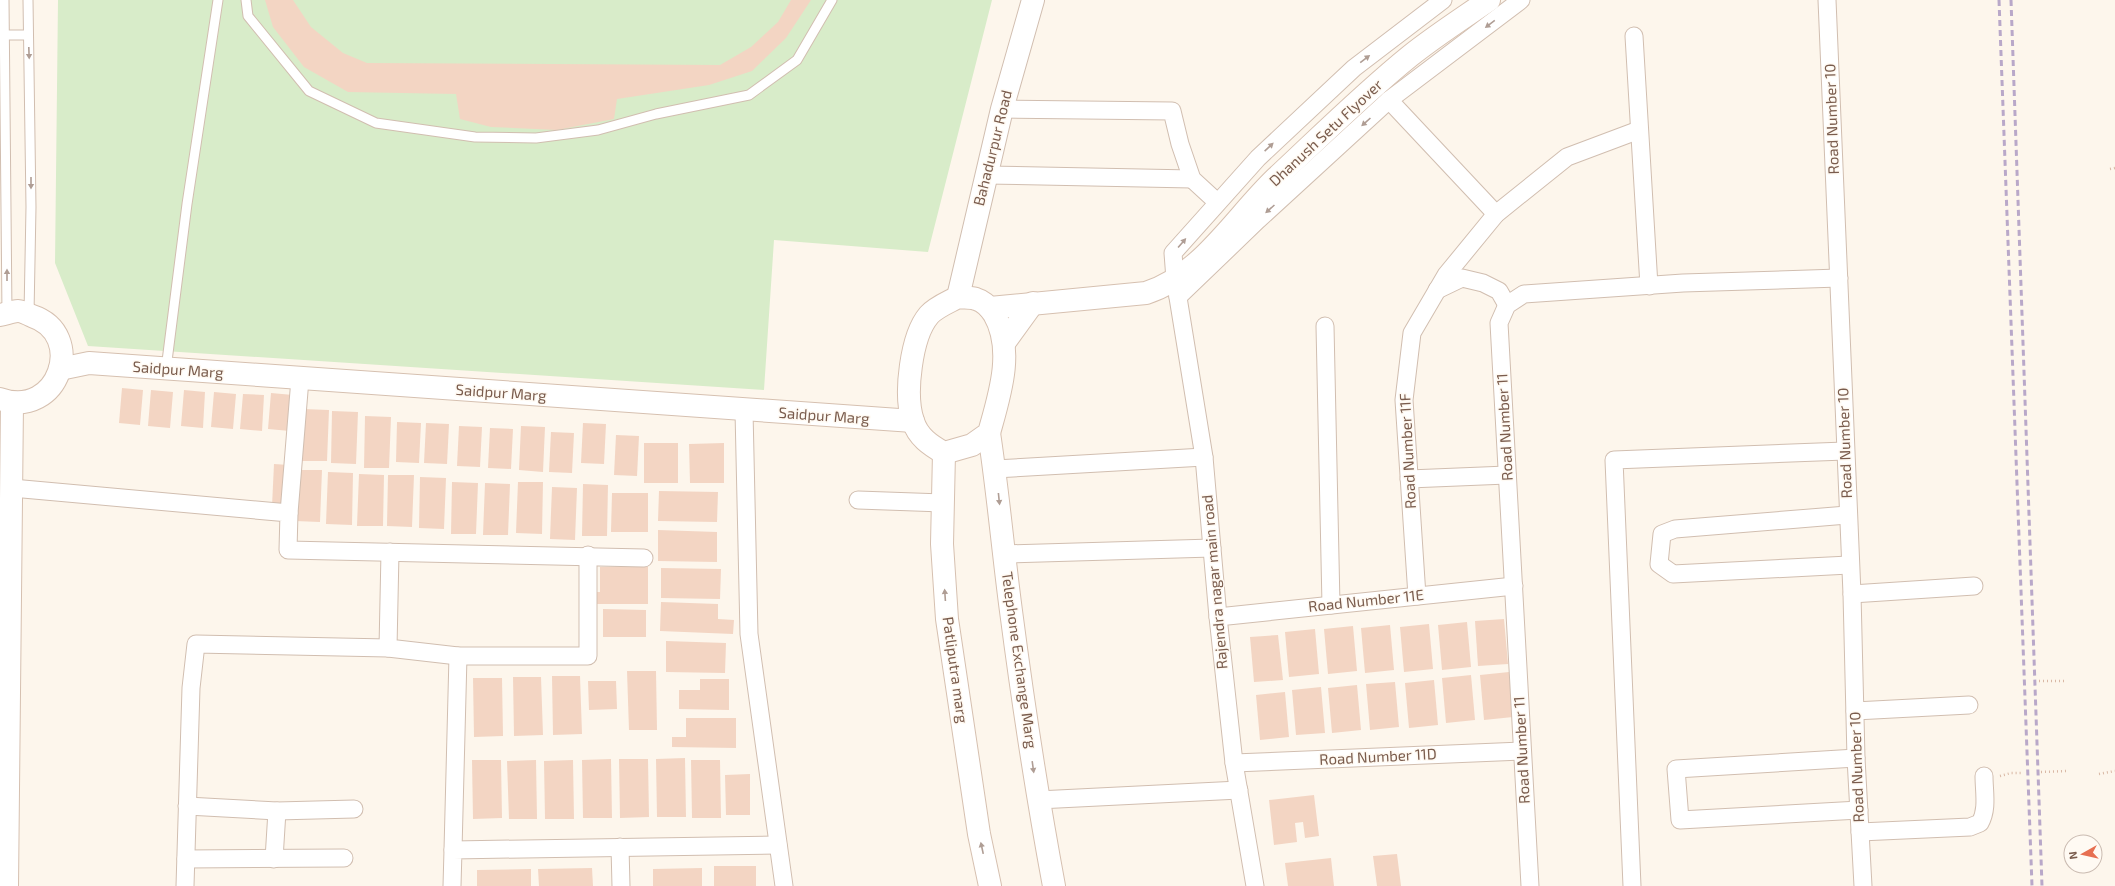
<svg xmlns="http://www.w3.org/2000/svg" width="2115" height="886" font-family="'Exo 2',sans-serif">
<rect width="100%" height="100%" fill="#fdf6ec"/>
<!-- green -->
<path fill="#d8ecc9" d="M58,0H992L928,252L774,240L764,390L88,346L55,263Z"/>
<!-- building -->
<g fill="#f3d5c3">
<path d="M265,0H293L311,27L343,53L367,63L720,65L751,47L778,22L791,0H811L786,38L752,71L709,85L617,99L614,119L557,130L491,127L460,119L456,94L348,92L304,67L273,27Z"/>
<path d="M122,388L143,390L140,425L119,423Z"/>
<path d="M151,390L173,392L170,428L148,426Z"/>
<path d="M184,390L205,392L203,428L181,426Z"/>
<path d="M214,392L236,394L233,429L211,427Z"/>
<path d="M271,393L293,395L290,431L268,429Z"/>
<path d="M243,394L264,395L262,431L240,429Z"/>
<path d="M303,409L329,410L327,461H302Z"/>
<path d="M332,411L358,412L356,464L331,463Z"/>
<path d="M365,416L391,417L389,468H364Z"/>
<path d="M397,422L421,423L419,463L396,462Z"/>
<path d="M426,423L449,424L447,464L424,463Z"/>
<path d="M583,423L606,424L604,464L581,463Z"/>
<path d="M459,426L482,427L480,467L457,466Z"/>
<path d="M521,426L545,427L543,472L519,470Z"/>
<path d="M490,428L513,429L511,469L488,468Z"/>
<path d="M551,432L574,433L572,473L549,472Z"/>
<path d="M616,435L639,436L637,476L614,475Z"/>
<rect x="644" y="443" width="34" height="40"/>
<path d="M724,443V483H690L689,444Z"/>
<path d="M274,464L289,465L288,506H272Z"/>
<path d="M296,470H322L320,522L295,521Z"/>
<path d="M328,472L353,473L352,525L326,524Z"/>
<path d="M359,474L384,475L383,526H357Z"/>
<path d="M388,475H414L412,527L387,526Z"/>
<path d="M420,477L446,478L444,529L419,528Z"/>
<path d="M452,482L478,483L476,534H451Z"/>
<path d="M518,482H543L542,534L516,533Z"/>
<path d="M485,483L510,484L508,535H483Z"/>
<path d="M583,484L608,485L607,536H582Z"/>
<path d="M552,487L577,488L575,540L550,539Z"/>
<path d="M659,491L718,492L717,522L658,521Z"/>
<path d="M612,493H648V532H611Z"/>
<path d="M658,530L717,532V562L658,561Z"/>
<path d="M600,567H648V604H590V592H600Z"/>
<path d="M661,568L721,569L720,599L661,598Z"/>
<path d="M661,602L718,604V619L734,620L733,634L660,631Z"/>
<path d="M603,609L646,610V637H603Z"/>
<path d="M1504,619L1508,664L1478,666L1475,621Z"/>
<path d="M1467,622L1471,667L1442,670L1438,625Z"/>
<path d="M1429,624L1433,669L1404,672L1400,627Z"/>
<path d="M1390,625L1394,670L1365,673L1361,628Z"/>
<path d="M1353,626L1357,671L1328,674L1324,629Z"/>
<path d="M1315,629L1319,674L1289,677L1285,632Z"/>
<path d="M1278,635L1283,680L1254,682L1250,637Z"/>
<path d="M666,641L726,643L725,673L666,672Z"/>
<path d="M627,671H656L657,730H629Z"/>
<path d="M1509,672L1513,717L1484,720L1480,675Z"/>
<path d="M1471,675L1475,720L1446,723L1442,678Z"/>
<path d="M552,676H580L582,734L553,735Z"/>
<path d="M513,677H541L543,735L514,736Z"/>
<path d="M473,678H502L503,736L474,737Z"/>
<path d="M700,679H729V710L679,709V690H700Z"/>
<path d="M1434,680L1438,725L1409,728L1405,683Z"/>
<path d="M588,681H616L617,709L589,710Z"/>
<path d="M1395,682L1399,727L1370,730L1366,684Z"/>
<path d="M1357,685L1361,730L1332,733L1328,688Z"/>
<path d="M1321,687L1325,733L1296,735L1292,690Z"/>
<path d="M1285,692L1289,737L1260,740L1256,695Z"/>
<path d="M686,718H736V748L672,747V737H686Z"/>
<path d="M685,758L686,817H657L656,759Z"/>
<path d="M611,759L612,818H583L582,760Z"/>
<path d="M619,759H648L649,817L620,818Z"/>
<path d="M472,760H501L502,818L473,819Z"/>
<path d="M536,760L537,819H509L507,761Z"/>
<path d="M573,760L574,819H545L544,761Z"/>
<path d="M691,760H720L721,818H692Z"/>
<path d="M750,774V815H726L725,775Z"/>
<path d="M1314,795L1319,836L1305,838L1303,822L1295,823L1297,842L1274,845L1269,800Z"/>
<path d="M1397,854L1401,886H1377L1373,856Z"/>
<path d="M1331,858L1334,886H1288L1285,863Z"/>
<rect x="714" y="866" width="42" height="20"/>
<path d="M592,868L593,886H539L538,869Z"/>
<path d="M702,868V886H653V869Z"/>
<path d="M531,869V886H477V870Z"/>
</g>
<g fill="none" stroke-linecap="round" stroke-linejoin="round">
<!-- service casing -->
<g stroke="#d1beb0" stroke-width="11">
<g id="service">
<path d="M4,0L7,314"/>
<path d="M28,0L31,207L29,314"/>
<path d="M246,0L248,16L309,91L376,123L475,137L536,138L598,130L656,114L749,95L797,60L832,0"/>
<path d="M4,35H28"/>
<path d="M166,369L187,204L218,0"/>
</g>
</g>
<!-- minor casing -->
<g stroke="#d1beb0" stroke-width="19">
<g id="minor">
<path d="M1827,0L1852,594L1856,758L1863,886"/>
<path d="M1634,36L1649,286"/>
<path d="M1389,100L1496,214"/>
<path d="M1002,109L1172,111L1180,144L1192,179L1217,202"/>
<path d="M986,175L1192,179"/>
<path d="M1437,290L1462,278L1483,283L1499,291L1507,305"/>
<path d="M1178,297L1258,220L1389,100L1521,0"/>
<path d="M1325,326L1331,605"/>
<path d="M744,411L749,634L784,886"/>
<path d="M995,469L1204,457"/>
<path d="M1409,479L1507,475"/>
<path d="M12,488L289,513L288,550L644,558"/>
<path d="M858,500L943,503"/>
<path d="M289,513L300,379"/>
<path d="M1847,515L1675,529L1662,534L1659,564L1673,574L1849,565"/>
<path d="M390,552L388,648L458,656H588V555"/>
<path d="M1005,554L1212,548"/>
<path d="M1852,594L1974,586"/>
<path d="M1417,596L1404,400L1412,333L1446,275L1496,214L1567,157L1639,130"/>
<path d="M1218,617L1514,586"/>
<path d="M1855,711L1969,705"/>
<path d="M1856,758L1676,769L1680,820L1859,810"/>
<path d="M1234,763L1522,751"/>
<path d="M1038,800L1239,790"/>
<path d="M187,806L277,811L354,809"/>
<path d="M1860,832L1970,827L1980,823C1988,809 1984,792 1984,776"/>
<path d="M620,847L621,886"/>
<path d="M453,850L458,656"/>
<path d="M186,859L344,858"/>
<path d="M274,859L277,811"/>
<path d="M185,886L191,688L196,644L388,648"/>
<path d="M452,886L453,850L778,845"/>
<path d="M1255,886L1234,763L1218,617L1204,457L1175,279L1173,253L1258,158L1354,68L1443,0"/>
<path d="M1530,886L1499,323L1507,305L1524,294L1683,283L1839,278"/>
<path d="M1632,886L1614,460L1845,451"/>
</g>
</g>
<!-- tertiary casing -->
<g stroke="#d1beb0" stroke-width="24">
<path id="tertiary" d="M958,297L1002,109L1033,0"/>
</g>
<!-- secondary casing -->
<g stroke="#d6c0b0" stroke-width="24">
<g id="secondary">
<path d="M958,297C963,298 970,297 976,299C983,301 990,308 994,314C1015,350 999,397 989,433L972,445L944,453C930,445 918,437 913,421C904,395 911,336 929,315C936,307 949,302 958,297Z"/>
<path d="M990,308L1146,293C1202,275 1235,217 1276,178C1320,137 1363,94 1410,56C1435,36 1463,18 1489,0"/>
<path d="M0,315C6,314 12,311 18,311C22,311 28,314 32,316C87,334 59,420 0,399"/>
<path d="M1004,343L1033,303"/>
<path d="M60,369L89,363L913,421"/>
<path d="M989,433C998,492 1003,551 1011,611C1023,703 1037,795 1054,886"/>
<path d="M944,453L942,544L947,619L979,834L990,886"/>
<path d="M7,886L12,403"/>
</g>
</g>
<!-- path -->
<g stroke="#d9b8a5" stroke-width="2.5" stroke-dasharray="1 3" stroke-linecap="butt">
<path d="M2110,169L2115,168"/>
<path d="M2039,681H2067"/>
<path d="M2041,772L2068,771"/>
<path d="M2099,774L2115,771"/>
<path d="M2000,776L2011,773H2023"/>
</g>
<!-- service -->
<use href="#service" stroke="#fff" stroke-width="9"/>
<!-- minor -->
<use href="#minor" stroke="#fff" stroke-width="17"/>
<!-- tertiary -->
<use href="#tertiary" stroke="#fff" stroke-width="22"/>
<!-- secondary -->
<use href="#secondary" stroke="#fff" stroke-width="22"/>
<!-- rail -->
<g stroke="#b9a8c9" stroke-width="3" stroke-dasharray="6 4" stroke-linecap="butt">
<path d="M1999,0L2032,886"/>
<path d="M2011,0L2042,886"/>
</g>
</g>
<!-- one-way arrows -->
<defs><path id="oneway-solid" d="M-6-.8H1V-3.2L6.5 0L1 3.2V.8H-6Z"/></defs>
<g fill="#af9d94">
<use href="#oneway-solid" transform="translate(1490 24) rotate(143)"/>
<use href="#oneway-solid" transform="translate(29 53) rotate(88)"/>
<use href="#oneway-solid" transform="translate(1365 59) rotate(-37)"/>
<use href="#oneway-solid" transform="translate(1366 122) rotate(138)"/>
<use href="#oneway-solid" transform="translate(1269 147) rotate(-43)"/>
<use href="#oneway-solid" transform="translate(31 183) rotate(90)"/>
<use href="#oneway-solid" transform="translate(1270 209) rotate(138)"/>
<use href="#oneway-solid" transform="translate(1182 243) rotate(-49)"/>
<use href="#oneway-solid" transform="translate(7 275) rotate(-90)"/>
<use href="#oneway-solid" transform="translate(999 499) rotate(84)"/>
<use href="#oneway-solid" transform="translate(945 595) rotate(-94)"/>
<use href="#oneway-solid" transform="translate(1033 767) rotate(82)"/>
<use href="#oneway-solid" transform="translate(982 848) rotate(-102)"/>
</g>
<g text-anchor="middle" stroke-width="3" stroke-linejoin="round" paint-order="stroke">
<!-- street labels -->
<g font-size="15" fill="#7a5c4d" stroke="#fffaf3">
<text transform="translate(1832 119) rotate(-92)" y="5">Road Number 10</text>
<text transform="translate(1326 133) rotate(-43)" y="5">Dhanush Setu Flyover</text>
<text transform="translate(993 148) rotate(-76)" y="5">Bahadurpur Road</text>
<text transform="translate(178 370) rotate(4)" y="5">Saidpur Marg</text>
<text transform="translate(501 393) rotate(4)" y="5">Saidpur Marg</text>
<text transform="translate(824 416) rotate(4)" y="5">Saidpur Marg</text>
<text transform="translate(1505 427) rotate(-93)" y="5">Road Number 11</text>
<text transform="translate(1845 443) rotate(-92)" y="5">Road Number 10</text>
<text transform="translate(1408 451) rotate(-93)" y="5">Road Number 11F</text>
<text transform="translate(1215 582) rotate(-95)" y="5">Rajendra nagar main road</text>
<text transform="translate(1366 601) rotate(-6)" y="5">Road Number 11E</text>
<text transform="translate(1019 660) rotate(82)" y="5">Telephone Exchange Marg</text>
<text transform="translate(955 670) rotate(82)" y="5">Patliputra marg</text>
<text transform="translate(1522 750) rotate(-93)" y="5">Road Number 11</text>
<text transform="translate(1378 757) rotate(-3)" y="5">Road Number 11D</text>
<text transform="translate(1857 767) rotate(-92)" y="5">Road Number 10</text>
</g>
</g>
<!-- north arrow -->
<g transform="translate(2083 854) rotate(262)"><circle r="19" fill="#fffaf3" stroke="#cabbb1"/>
<path d="M0-3L7 15L0 10L-7 15Z" fill="#e76f51"/>
<text y="-6" font-size="11" font-weight="bold" text-anchor="middle" fill="#7a5c4d">N</text>
</g>
</svg>
